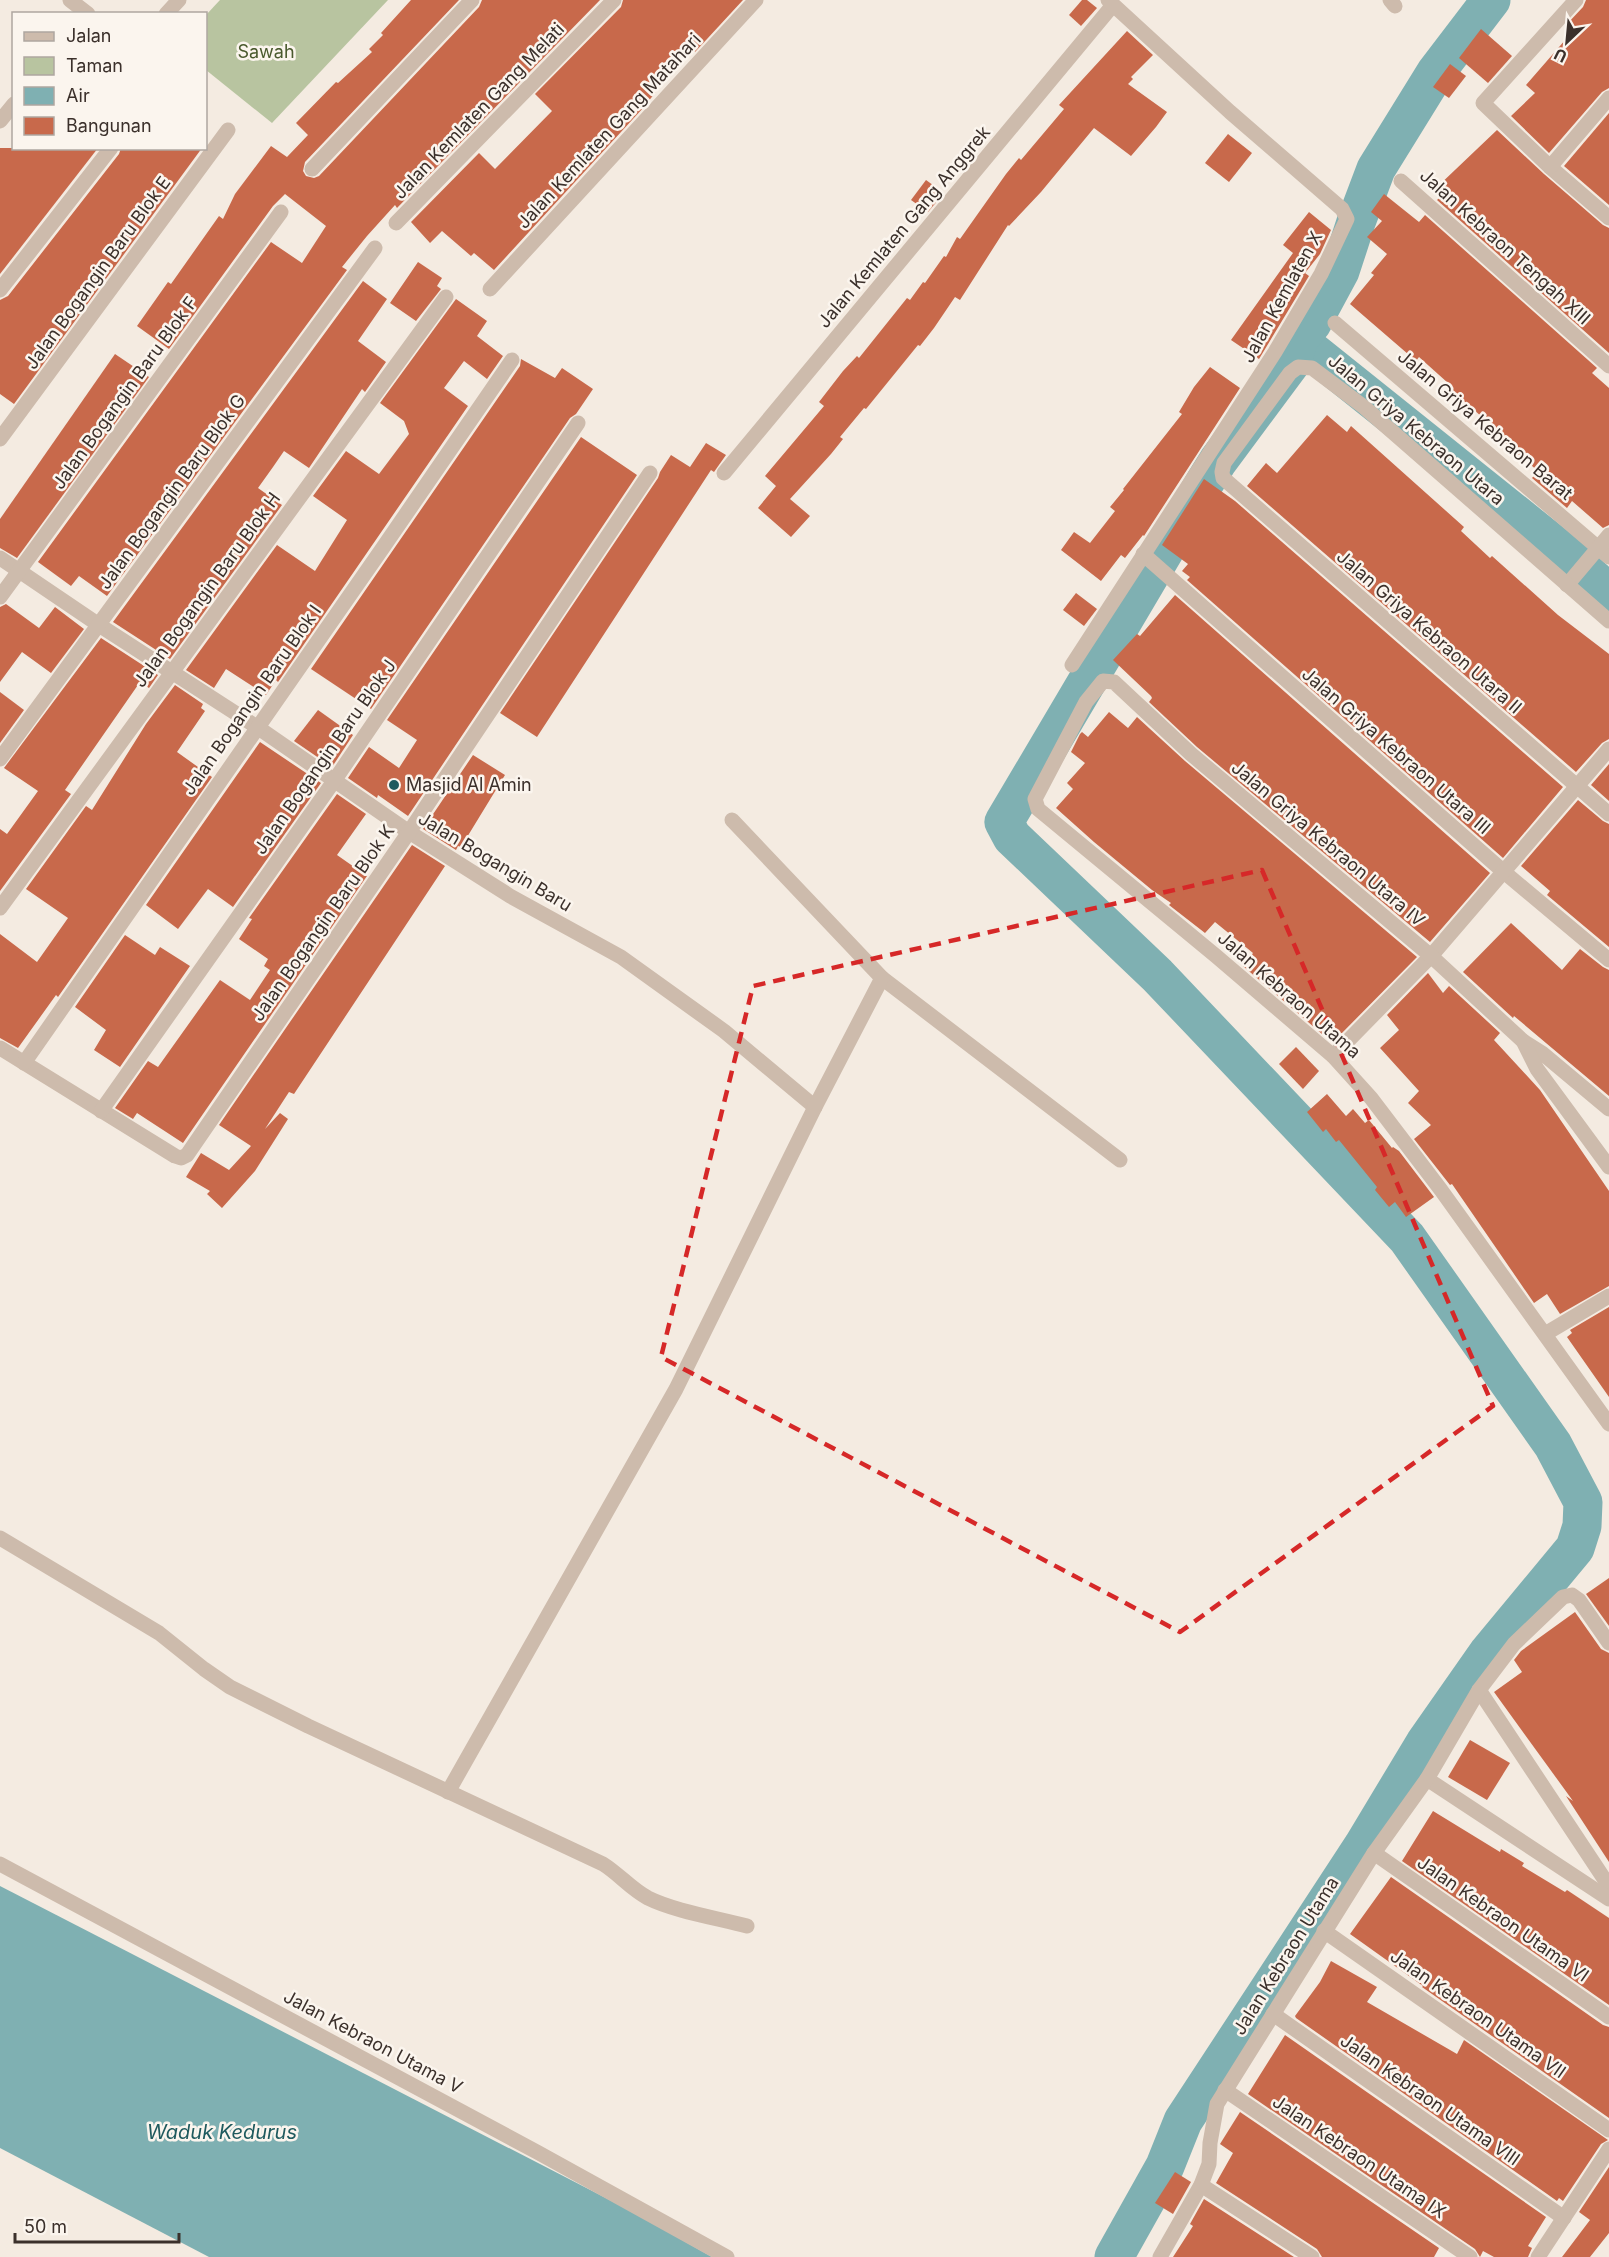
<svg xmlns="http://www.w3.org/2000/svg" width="1609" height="2257" font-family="Inter,sans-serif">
<rect width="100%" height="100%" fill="#f4ebe1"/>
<!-- green -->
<path fill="#b8c4a0" d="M220,0H388L272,123L206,70V15Z"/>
<!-- water -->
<path fill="#7fb0b2" d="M0,1886L633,2212L712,2257H209L0,2148Z"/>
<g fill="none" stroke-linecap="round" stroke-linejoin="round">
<!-- river -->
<g stroke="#7fb0b2" stroke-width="39">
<path d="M1298,340L1568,556L1609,593"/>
<path d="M1114,2257L1165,2166L1183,2121L1363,1846L1425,1743L1488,1653L1575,1548L1582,1526L1583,1502L1553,1445L1407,1238L1157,975L1012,837L1004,822L1205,482L1218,461L1293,360L1298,340L1312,323L1340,271L1356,222L1376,169L1436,72L1491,0"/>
</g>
</g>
<!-- building -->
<g fill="#c8694b">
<path d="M411,0H459L305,162L303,171L306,176L314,178L319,176L479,7L482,0H600L397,208L395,205L367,236L342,267L347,270L107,596L79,576L71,586L38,562L271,242L302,263L326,226L285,194L273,206L169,349L137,326L168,282L171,284L219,216L223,219L235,194L271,146L287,157L308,135L296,123L336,82L338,83L372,52L369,49L383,35L381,33Z"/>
<path d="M623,0H743L695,52L690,48L644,107L494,270L474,253L471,256L442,231L430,243L411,222L479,153L495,169L552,111L535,94L621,7Z"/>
<path d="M1082,0H1087L1097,8L1081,26L1069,15Z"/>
<path d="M1586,0H1609V88L1602,92L1549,153L1511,116L1535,93L1526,85L1566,39L1565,38L1573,29L1567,24L1583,7Z"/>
<path d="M1481,29L1512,56L1488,83L1459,58Z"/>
<path d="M1127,31L1153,55L1131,77L1133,79L1128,84L1167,112L1156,127L1131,156L1094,128L1041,192L1009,226L1008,225L960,300L955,297L934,328L920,346L918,345L866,409L864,408L840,437L843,439L831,454L790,499L810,516L791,537L758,508L776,486L765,476L824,406L819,402L843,371L857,356L859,358L907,298L910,300L923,282L925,283L944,256L946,257L957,237L960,239L1006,174L1019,158L1021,160L1064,109L1059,105Z"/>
<path d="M1450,64L1466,76L1449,98L1433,87Z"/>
<path d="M1609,113V205L1564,166Z"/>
<path d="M1497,130L1544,174L1603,225L1609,228V353L1437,200L1442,195L1435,189Z"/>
<path d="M1228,134L1252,153L1229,182L1205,163Z"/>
<path d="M0,148H98L0,274Z"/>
<path d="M121,148H202L14,404L0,394V300L8,296L119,154Z"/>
<path d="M926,180L944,193L928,212L911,200Z"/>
<path d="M1384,194L1419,222L1425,215L1597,368L1592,373L1609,388V525L1603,528L1572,501L1567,508L1532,478L1538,471L1506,444L1509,441L1446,385L1448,383L1419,357L1416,361L1350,304L1374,275L1371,273L1387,254L1367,237L1382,221L1371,212Z"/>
<path d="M1309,212L1331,230L1320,254L1305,273L1309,276L1259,359L1231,340L1293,253L1283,245Z"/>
<path d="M418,262L442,278L437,286L441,289L416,321L390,303Z"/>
<path d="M363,281L387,299L358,341L386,362L365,392L362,389L309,468L284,451L273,467L258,488L282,505L170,659L113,622Z"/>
<path d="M456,299L487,321L477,336L503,356L487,379L464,361L444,388L468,406L278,682L276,680L266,695L226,669L214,688L186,670L277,545L315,571L347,520L313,496L346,451L379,474L409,434L404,421L380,403Z"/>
<path d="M115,354L149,377L17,558L0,548V519Z"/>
<path d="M521,359L555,378L562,368L593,389L576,414L570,418L371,709L311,669L520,366Z"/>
<path d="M1210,367L1240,388L1144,536L1143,535L1125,558L1121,555L1101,581L1061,550L1074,532L1090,543L1115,511L1110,507L1124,490L1123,489L1182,414L1179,412L1194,387Z"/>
<path d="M1327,415L1347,432L1351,426L1464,527L1461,531L1490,558L1492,556L1558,615L1609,654V739L1602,743L1576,772L1247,486L1266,463L1277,473Z"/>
<path d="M581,437L637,475L408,816L378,795L377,798L348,778L369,747L399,768L417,740L387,720Z"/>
<path d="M706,443L726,455L714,472L711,470L537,737L500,713L658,478L660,472L671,455L690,467Z"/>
<path d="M1204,479L1235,501L1563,787L1503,858L1187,580L1190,577L1182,571L1188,564L1162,545Z"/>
<path d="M1076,593L1097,609L1084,626L1063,610Z"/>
<path d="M1175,595L1490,873L1430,942L1197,747L1149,702L1152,698L1151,696L1113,660L1137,634L1140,636Z"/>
<path d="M6,604L39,628L55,607L84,629L51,673L22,652L0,682V607Z"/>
<path d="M101,638L158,675L149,688L140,682L65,790L71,794L0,891V829L7,834L38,791L4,768Z"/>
<path d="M175,685L203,704L201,708L205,711L177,752L212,777L58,997L56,995L18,1048L0,1038V934L37,962L68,918L26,889L86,806L92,810L146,724Z"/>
<path d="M0,692L24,710L0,743Z"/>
<path d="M318,710L353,735L332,767L294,741Z"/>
<path d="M1109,712L1128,728L1137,717L1185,761L1417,957L1339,1036L1329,1026L1322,1034L1243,966L1253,953L1215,922L1205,933L1169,905L1171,903L1152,890L1094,842L1056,808L1073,789L1067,783L1085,763L1071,752L1080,734L1082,732L1088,737Z"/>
<path d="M260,742L321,783L233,907L208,889L178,929L146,905Z"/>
<path d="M473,755L505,775L461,847L458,846L456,850L423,829Z"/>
<path d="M1609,764V801L1591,785Z"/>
<path d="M337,794L366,814L337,855L367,876L183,1143L137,1113L133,1119L115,1108L148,1061L158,1067L220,980L250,1000L270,970L264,966L268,959L239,939L252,919L249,918Z"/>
<path d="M1578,800L1603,821L1609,824V947L1547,895L1550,891L1521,866Z"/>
<path d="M412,845L445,866L294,1094L289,1092L265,1129L280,1113L288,1119L255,1171L222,1208L207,1194L210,1191L186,1177L201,1153L229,1170L251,1146L219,1125Z"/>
<path d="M1511,923L1562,970L1580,949L1603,967L1609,970V1096L1514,1016L1513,1018L1463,972Z"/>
<path d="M125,935L155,955L160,947L190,966L120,1067L94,1050L106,1030L75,1007Z"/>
<path d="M1428,973L1443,993L1449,986L1500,1033L1494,1040L1540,1090L1609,1191V1286L1560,1314L1547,1294L1534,1303L1452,1184L1450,1185L1414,1139L1431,1125L1408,1103L1419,1091L1380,1048L1399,1030L1387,1015Z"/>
<path d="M1296,1047L1319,1071L1303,1089L1279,1064Z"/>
<path d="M1327,1094L1346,1116L1353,1109L1365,1123L1369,1120L1392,1148L1393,1147L1399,1151L1434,1197L1406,1217L1395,1202L1389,1207L1375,1190L1377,1187L1339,1140L1336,1142L1326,1129L1323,1132L1307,1112Z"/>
<path d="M1609,1307V1397L1567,1337L1572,1333L1570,1330Z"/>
<path d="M1609,1578V1626L1586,1594Z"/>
<path d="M1575,1612L1601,1649L1609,1653V1862L1566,1796L1573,1801L1494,1692L1522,1672L1514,1660L1521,1651Z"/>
<path d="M1470,1740L1510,1763L1487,1800L1448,1777Z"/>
<path d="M1433,1811L1500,1852L1501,1849L1524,1863L1522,1866L1565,1892L1567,1890L1609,1918V2005L1402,1861Z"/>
<path d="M1391,1877L1603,2025L1609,2027V2118L1422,1987L1423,1986L1350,1934Z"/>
<path d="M1331,1961L1377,1987L1367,2002L1457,2054L1464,2040L1608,2140L1601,2144L1563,2201L1559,2198L1557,2201L1296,2018L1295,2016L1320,1982Z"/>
<path d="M1285,2035L1546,2217L1528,2246L1532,2248L1528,2257H1494L1483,2251L1480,2257L1475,2249L1248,2094Z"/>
<path d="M1240,2112L1439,2248L1434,2257H1322L1317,2249L1216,2183L1233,2153L1220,2144Z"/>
<path d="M1609,2167V2233L1590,2257H1562L1590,2220L1579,2212Z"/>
<path d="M1175,2172L1191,2182L1173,2214L1155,2203Z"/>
<path d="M1204,2199L1294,2257H1173L1193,2226L1190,2224Z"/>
</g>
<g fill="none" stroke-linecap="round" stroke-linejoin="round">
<!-- minor -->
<g stroke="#cdbbac" stroke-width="15">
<path d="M70,0L88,14"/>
<path d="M1390,0L1395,6"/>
<path d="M1576,0L1483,103L1550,167L1609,218"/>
<path d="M166,14L179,0"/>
<path d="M0,121L14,104"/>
<path d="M1550,167L1609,98"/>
<path d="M312,169L472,0"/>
<path d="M1401,181L1609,366"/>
<path d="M396,223L614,0"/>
<path d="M490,289L756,0"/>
<path d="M0,290L111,148"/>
<path d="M1335,323L1609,557"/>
<path d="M0,439L228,130"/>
<path d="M724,473L1113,5"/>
<path d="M1143,554L1504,872L1609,960"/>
<path d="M0,558L99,625L257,727L409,832L510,896L621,957L724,1031L815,1107"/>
<path d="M1567,585L1609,535"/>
<path d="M0,597L281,212"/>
<path d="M1609,621L1364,407L1312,368L1298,367L1290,373L1224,463L1222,472L1223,478L1609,814"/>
<path d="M1072,665L1275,352L1321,274L1347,219L1342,209L1230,112L1108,0"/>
<path d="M0,759L375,248"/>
<path d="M732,820L882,978L1120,1160"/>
<path d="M0,908L446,297"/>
<path d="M1523,1041L1542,1053L1609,1109"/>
<path d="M0,1048L175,1156L181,1158L187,1155L409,832L650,473"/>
<path d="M1333,1056L1431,956L1609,749"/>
<path d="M24,1063L382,549L512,360"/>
<path d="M101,1111L334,781L578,423"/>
<path d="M1609,1167L1537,1069L1523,1041L1431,956L1191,754L1114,682L1103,681L1086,702L1035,799L1038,809L1216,956L1333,1056L1371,1098L1441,1190L1609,1424"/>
<path d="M1545,1334L1609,1296"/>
<path d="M0,1538L159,1633L204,1669L230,1687L308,1726L603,1864C619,1874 631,1889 648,1898C674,1911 717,1918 747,1926"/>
<path d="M1479,1690L1609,1886"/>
<path d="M1427,1779L1609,1899"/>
<path d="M448,1792L676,1389L815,1107L882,978"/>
<path d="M1374,1853L1609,2017"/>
<path d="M0,1864L537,2152L727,2257"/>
<path d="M1324,1931L1609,2130"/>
<path d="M1273,2014L1564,2218"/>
<path d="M1225,2090L1470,2257"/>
<path d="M1201,2185L1312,2257"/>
<path d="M1160,2257L1201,2185L1209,2164L1210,2143L1217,2104L1374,1853L1427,1779L1479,1690L1514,1644L1563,1597L1572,1595L1579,1600L1609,1643"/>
<path d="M1538,2257L1609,2149"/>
</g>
</g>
<!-- marked area -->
<path fill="none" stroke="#d62828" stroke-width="4.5" stroke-dasharray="12 8" stroke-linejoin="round" d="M1262,870L1493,1406L1180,1632L661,1357L753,986Z"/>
<!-- markers -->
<circle fill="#1f5a5e" stroke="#fbf5ee" stroke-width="2" cx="394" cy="785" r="6"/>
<g text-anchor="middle" stroke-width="5" stroke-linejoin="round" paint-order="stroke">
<!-- park labels -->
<g font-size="18" fill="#4a5a2e" stroke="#fbf5ee">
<text x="266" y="58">Sawah</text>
</g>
<!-- street labels -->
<g font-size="18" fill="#3b302b" stroke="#fbf5ee">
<text transform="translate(479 111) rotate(-46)" y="6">Jalan Kemlaten Gang Melati</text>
<text transform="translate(609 131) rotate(-47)" y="6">Jalan Kemlaten Gang Matahari</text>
<text transform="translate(904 227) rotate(-50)" y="6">Jalan Kemlaten Gang Anggrek</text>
<text transform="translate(1505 247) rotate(42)" y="6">Jalan Kebraon Tengah XIII</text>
<text transform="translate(98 273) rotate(-54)" y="6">Jalan Bogangin Baru Blok E</text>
<text transform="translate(1282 297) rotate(-61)" y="6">Jalan Kemlaten X</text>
<text transform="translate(125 393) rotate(-54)" y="6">Jalan Bogangin Baru Blok F</text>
<text transform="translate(1485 425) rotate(40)" y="6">Jalan Griya Kebraon Barat</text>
<text transform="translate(1416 430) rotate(40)" y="6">Jalan Griya Kebraon Utara</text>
<text transform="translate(172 492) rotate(-54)" y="6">Jalan Bogangin Baru Blok G</text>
<text transform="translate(207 590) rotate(-54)" y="6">Jalan Bogangin Baru Blok H</text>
<text transform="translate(1429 632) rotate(41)" y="6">Jalan Griya Kebraon Utara II</text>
<text transform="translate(252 700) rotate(-55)" y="6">Jalan Bogangin Baru Blok I</text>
<text transform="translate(1396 751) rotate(41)" y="6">Jalan Griya Kebraon Utara III</text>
<text transform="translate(325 757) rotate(-55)" y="6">Jalan Bogangin Baru Blok J</text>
<text transform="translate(1328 844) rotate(40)" y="6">Jalan Griya Kebraon Utara IV</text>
<text transform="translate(495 862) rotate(31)" y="6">Jalan Bogangin Baru</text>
<text transform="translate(323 923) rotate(-55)" y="6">Jalan Bogangin Baru Blok K</text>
<text transform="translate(1289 995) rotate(41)" y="6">Jalan Kebraon Utama</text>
<text transform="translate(1503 1919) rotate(35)" y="6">Jalan Kebraon Utama VI</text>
<text transform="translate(1286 1956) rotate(-58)" y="6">Jalan Kebraon Utama</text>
<text transform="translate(1478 2014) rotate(35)" y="6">Jalan Kebraon Utama VII</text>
<text transform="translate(373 2042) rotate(28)" y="6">Jalan Kebraon Utama V</text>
<text transform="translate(1430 2100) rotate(35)" y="6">Jalan Kebraon Utama VIII</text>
<text transform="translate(1359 2157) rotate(34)" y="6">Jalan Kebraon Utama IX</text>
</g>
<!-- poi labels -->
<g font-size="18" fill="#3b302b" stroke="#fbf5ee" text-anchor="start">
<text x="406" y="791">Masjid Al Amin</text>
</g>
<!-- water labels -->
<g font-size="20" font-style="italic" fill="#1f5a5e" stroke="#fbf5ee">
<text x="222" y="2139">Waduk Kedurus</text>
</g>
</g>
<!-- legend -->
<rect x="12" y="12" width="195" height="138" fill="#fbf5ee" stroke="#aea6a0" stroke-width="1.5"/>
<rect x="24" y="32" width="30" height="9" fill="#cdbbac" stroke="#aea6a0" stroke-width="1.5"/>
<text x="66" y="42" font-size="18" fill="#3b302b">Jalan</text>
<rect x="24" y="57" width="30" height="18" fill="#b8c4a0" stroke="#aea6a0" stroke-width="1.5"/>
<text x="66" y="72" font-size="18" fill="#3b302b">Taman</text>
<rect x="24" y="87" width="30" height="18" fill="#7fb0b2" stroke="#aea6a0" stroke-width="1.5"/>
<text x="66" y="102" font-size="18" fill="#3b302b">Air</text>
<rect x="24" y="117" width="30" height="18" fill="#c8694b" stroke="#aea6a0" stroke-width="1.5"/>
<text x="66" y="132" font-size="18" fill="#3b302b">Bangunan</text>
<!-- north arrow -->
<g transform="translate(1567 42) rotate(206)" stroke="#fbf5ee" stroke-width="4.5" paint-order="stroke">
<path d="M0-4.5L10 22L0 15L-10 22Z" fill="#3b302b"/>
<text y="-9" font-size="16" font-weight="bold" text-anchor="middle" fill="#3b302b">U</text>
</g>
<!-- scale -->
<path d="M15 2233v9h164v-9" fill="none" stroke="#3b302b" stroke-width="3"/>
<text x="24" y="2233" font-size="18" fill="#3b302b" stroke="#fbf5ee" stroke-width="4.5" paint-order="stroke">50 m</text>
</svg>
